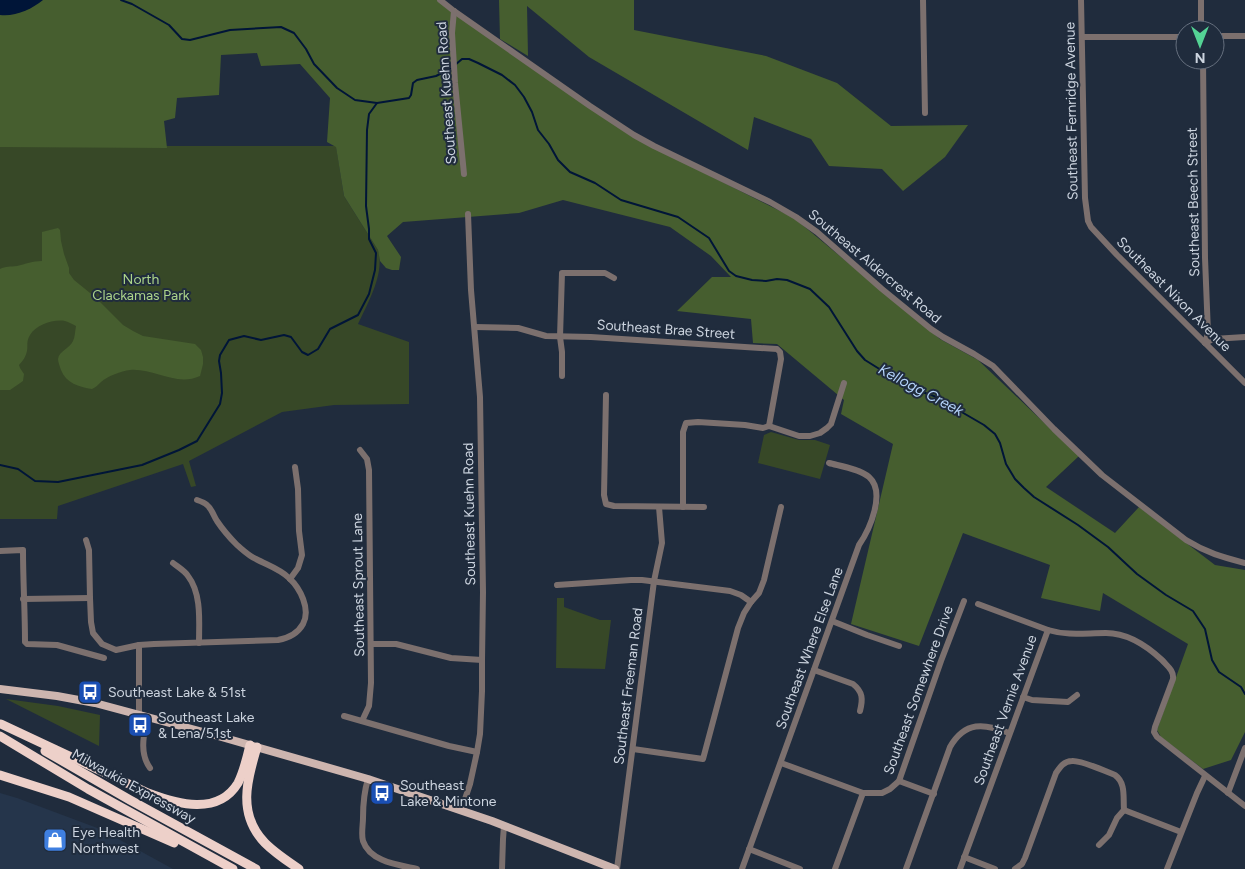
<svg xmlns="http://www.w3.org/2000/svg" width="1245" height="869" font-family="Figtree,sans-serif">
<rect width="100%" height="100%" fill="#202c3d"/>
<!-- built -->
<path fill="#25354b" d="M0,793L17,798L100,829L173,869H0Z"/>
<!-- green -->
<g fill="#374827">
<path d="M0,146H336L344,196L378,250C385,273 368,303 358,324L409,342V404L334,405L282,412L189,461L196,486L191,487L183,464L58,506L57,519H0Z"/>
<path d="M771,432L799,440H815L830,445L820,479L758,463L764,435Z"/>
<path d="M557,598H564V607L600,620H611L605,669L556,668Z"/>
<path d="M6,699L58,706L100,715L99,746Z"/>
</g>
<!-- forest -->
<g fill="#465e2f">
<path d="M0,0H438L639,140L794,218L940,339L978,360L1079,456L1046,487L1115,533L1139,507L1215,565L1245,570V732L1231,760L1203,769L1161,737L1157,730L1188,644L1103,593L1100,611L1041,598L1050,565L963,533L919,646L851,624L893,444L841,414L844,400L777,344L753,343L751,319L677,311L712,277H731L711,256L670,227L563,200L519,213L403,222L387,236L401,257L399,270H392L386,268L380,261L378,250L344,196L336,147L327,142L330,98L300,64L261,66L257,53L221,55L219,95L177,98L175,118L164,121L167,148L0,147Z"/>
<path d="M499,0H634V30L766,56L837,83L891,126L968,125L945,157L903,191L882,169L829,166L811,139L754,117L748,150L589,57L527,6L528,56L500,39Z"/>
<path d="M58,228L60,230L61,241L64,254L69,268V273L74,280L95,297L123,325L133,331L143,336L195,344L201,350L203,357V364L200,376C176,387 154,368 130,370C121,371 108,376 101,382C98,385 96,387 92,389C79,387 66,383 61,370C60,367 58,362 58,359C59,351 70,348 73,341C75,337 75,331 76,326C72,324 69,322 65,321C53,319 36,325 30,335C26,341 28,346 27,351C26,356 23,361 19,365L20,368L24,374L23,381L10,390H0V269C6,266 10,267 17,266C25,264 33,261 42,261V232Z"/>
</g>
<!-- water -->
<path fill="#001538" d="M0,0H43C32,9 15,17 0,15Z"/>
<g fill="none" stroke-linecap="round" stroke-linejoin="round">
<!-- stream -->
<g stroke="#001538" stroke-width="2">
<path d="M121,0L132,4L169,25L182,39L190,40L230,30L281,27L294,33L306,49L314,64L337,88L355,100L377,103L409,98L411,95L413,83L417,80L436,76L452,68"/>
<path d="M455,65L462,59H469L478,63L502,75L515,85L524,97L532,112L538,130L549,144L558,160L570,172L595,183L621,200L678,217L709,238L729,271L736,276L752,280L766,281L777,279L787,280L810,289L829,307L857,351L865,360L905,385L916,390L934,396L984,425L995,434L1000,443L1006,464L1015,479L1024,488L1034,497L1078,525L1108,547L1137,574L1166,595L1193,611L1205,629L1212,660L1219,672L1241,687L1245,694"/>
<path d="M0,465L18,469L35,481L58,482L142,465L179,450L197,441L220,404L222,393L221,373L219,361L220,355L229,340L244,336L261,340L284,335L291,337L302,352L308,355L318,349L330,329L358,315L369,294L375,270L376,253L369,239V229L366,206L367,130L369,114L377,103"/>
</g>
<!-- minor -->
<g stroke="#7c706e" stroke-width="6">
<path d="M440,0L454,11L590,106L634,135L654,146L770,202L796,217L817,232L882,289L931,329L943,337L974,354L993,366L1054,429L1102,475L1186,540C1207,553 1222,557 1245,563"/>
<path d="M923,0L925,113"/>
<path d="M1081,0L1085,198L1088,221L1091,227L1117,255L1245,383"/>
<path d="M1201,0V30"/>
<path d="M454,11L452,33L455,83L464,174"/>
<path d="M1215,36H1245"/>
<path d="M1082,37H1185"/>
<path d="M1203,60L1205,258L1208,333L1205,343"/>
<path d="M475,327L518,328L546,336L591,337L777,349L780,352L781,359L769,426"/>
<path d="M1205,343L1213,339L1245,337"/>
<path d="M562,376V352L560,337L562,273H605L614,278"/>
<path d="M606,395L604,495L606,504L614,506L704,507"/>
<path d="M360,450L367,459L369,470L371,683L369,706L362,721"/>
<path d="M683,507V432L686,423L698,422L745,425L763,428L769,426L799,436H810L820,433L827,428L831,424L844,383"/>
<path d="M86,540L89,550L90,598L91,622L93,633L102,644L116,650L139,645L154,644L278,640C289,638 298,633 303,624C311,609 300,588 289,578C280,569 267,565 256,559C249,556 243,550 237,545C230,538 223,530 217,521C214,517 212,509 207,505C205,503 200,501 197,500"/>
<path d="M0,551L23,550C23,581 25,611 25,642L27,644L57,645L104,658"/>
<path d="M173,563C178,567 185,571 188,576C202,594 199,623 199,643"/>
<path d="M290,579L298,568L302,555L299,531L298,489L295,467"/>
<path d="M557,585L631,580H642L730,591L741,595L751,602"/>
<path d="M23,599L90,598"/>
<path d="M978,604L1048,630C1068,636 1085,633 1106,633C1128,633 1147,646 1162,660C1167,666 1174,670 1173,679L1155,727L1154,732L1157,737L1245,806"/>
<path d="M832,621L867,635L899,646"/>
<path d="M371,644H396L451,658L482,660"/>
<path d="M139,645V715"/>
<path d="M814,670L853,684C863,692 863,699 860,711"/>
<path d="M1023,697L1032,700L1068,702L1077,695"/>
<path d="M344,716L449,746L477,752"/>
<path d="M147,717C144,734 139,753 150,768"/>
<path d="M633,749L703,759L738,628L744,613L751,602L759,593L764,580L781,507"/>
<path d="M781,763L863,793H882L890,789L899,781L941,661L964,601"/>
<path d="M368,779C364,792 363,804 363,818C363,825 361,834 363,841C370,862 399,865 417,869"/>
<path d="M899,781L934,794"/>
<path d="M1228,793L1245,748"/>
<path d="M1124,810L1181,832"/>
<path d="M461,811L470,784L477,752L480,734L482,691V660L483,592L480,397L471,290L468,214"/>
<path d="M1099,845L1109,835L1117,818L1124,810"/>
<path d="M749,849L800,869"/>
<path d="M964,857L995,869"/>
<path d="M502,869L503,839L504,826"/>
<path d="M617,869L654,581L662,543L659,507"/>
<path d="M742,869L859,545C870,529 886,492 869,477C860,469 840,466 829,463"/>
<path d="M835,869L863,793"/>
<path d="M906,869L950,747C965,721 984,723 1009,733"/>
<path d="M960,869L1048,630"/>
<path d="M1015,869L1022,864L1025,858L1056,773C1060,767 1064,761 1072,761C1081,760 1105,771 1115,775C1126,783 1123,797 1124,810"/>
<path d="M1167,869L1197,793L1205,776"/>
</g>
<!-- major -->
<path stroke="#cdb5af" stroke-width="8" d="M0,689L57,696L95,703L218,736L368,779L492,821L615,869"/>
<!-- highway -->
<g stroke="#edd0c9" stroke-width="9">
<path d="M1,724L148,793C177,804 218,816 238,783C244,771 247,758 250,745"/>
<path d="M0,736L88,789L233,869"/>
<path d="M257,747C247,780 237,814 265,843C275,853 287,861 299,869"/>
<path d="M45,751L130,800L256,869"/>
<path d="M0,775L69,797L174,843"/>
</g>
</g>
<!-- icons -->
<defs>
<g id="bus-square" transform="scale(1.25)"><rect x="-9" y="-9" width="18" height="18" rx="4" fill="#1a4fb4" stroke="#202c3d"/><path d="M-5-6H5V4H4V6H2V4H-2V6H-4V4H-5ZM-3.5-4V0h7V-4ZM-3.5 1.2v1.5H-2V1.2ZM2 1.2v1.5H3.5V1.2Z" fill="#fff"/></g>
<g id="shop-square" transform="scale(1.25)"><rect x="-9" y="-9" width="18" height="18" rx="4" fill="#3f7fe0" stroke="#202c3d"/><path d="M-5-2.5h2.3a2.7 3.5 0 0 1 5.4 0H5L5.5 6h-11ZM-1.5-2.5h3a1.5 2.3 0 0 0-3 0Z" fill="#fff"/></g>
</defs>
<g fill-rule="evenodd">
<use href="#bus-square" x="90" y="692"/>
<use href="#bus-square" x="140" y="725"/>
<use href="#bus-square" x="382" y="793"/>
<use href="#shop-square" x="55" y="840"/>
</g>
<g text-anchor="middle" stroke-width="4" stroke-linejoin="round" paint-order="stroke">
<!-- street labels -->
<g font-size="14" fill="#ccd4df" stroke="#202c3d">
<text transform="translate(446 93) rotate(-94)" y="5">Southeast Kuehn Road</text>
<text transform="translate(1071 111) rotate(-91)" y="5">Southeast Fernridge Avenue</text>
<text transform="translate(1193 202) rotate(-91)" y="5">Southeast Beech Street</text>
<text transform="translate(875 266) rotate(40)" y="5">Southeast Aldercrest Road</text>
<text transform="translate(1174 294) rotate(45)" y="5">Southeast Nixon Avenue</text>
<text transform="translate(666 329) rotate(4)" y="5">Southeast Brae Street</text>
<text transform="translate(469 514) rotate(-91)" y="5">Southeast Kuehn Road</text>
<text transform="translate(358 585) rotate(-91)" y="5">Southeast Sprout Lane</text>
<text transform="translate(809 648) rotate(-70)" y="5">Southeast Where Else Lane</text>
<text transform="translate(628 686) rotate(-83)" y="5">Southeast Freeman Road</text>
<text transform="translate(918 690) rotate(-70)" y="5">Southeast Somewhere Drive</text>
<text transform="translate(1005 710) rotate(-70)" y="5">Southeast Vernie Avenue</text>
<text transform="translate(134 786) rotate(29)" y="5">Milwaukie Expressway</text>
</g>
<!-- park labels -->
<g font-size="14" fill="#acd48a" stroke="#202c3d">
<text x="141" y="284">North<tspan x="141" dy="16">Clackamas Park</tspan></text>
</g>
<!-- poi labels -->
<g font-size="14" fill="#ccd4df" stroke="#202c3d" text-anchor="start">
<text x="108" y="697">Southeast Lake &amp; 51st</text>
<text x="158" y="722">Southeast Lake<tspan x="158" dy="16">&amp; Lena/51st</tspan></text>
<text x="400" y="790">Southeast<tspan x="400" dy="16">Lake &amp; Mintone</tspan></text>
<text x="72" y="837">Eye Health<tspan x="72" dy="16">Northwest</tspan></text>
</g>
<!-- water labels -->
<g font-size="15" font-style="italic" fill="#b4d3fa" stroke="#202c3d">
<text transform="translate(921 390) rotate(28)" y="5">Kellogg Creek</text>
</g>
</g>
<!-- north arrow -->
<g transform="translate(1200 45) rotate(180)"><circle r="24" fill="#202c3d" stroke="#656f7e"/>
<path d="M0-4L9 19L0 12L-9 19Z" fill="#54d395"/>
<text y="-8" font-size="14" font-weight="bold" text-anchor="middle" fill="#ccd4df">N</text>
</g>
</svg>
